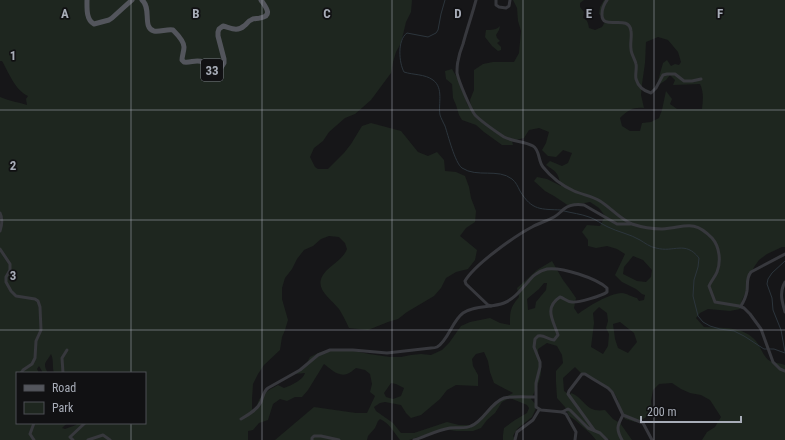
<svg xmlns="http://www.w3.org/2000/svg" width="785" height="440" font-family="'Roboto Condensed',sans-serif">
<rect width="100%" height="100%" fill="#161618"/>
<!-- green -->
<g fill="#1e261f" fill-rule="evenodd">
<path d="M0,0H412L411,12L406,22L401,43L396,52L393,62L391,73L371,100L355,114L345,118L329,132L323,141L314,148L310,157L315,167L318,169H328L344,153L351,144L362,126L371,123L401,131L418,152L428,156L437,152L444,160L445,171L456,172L465,176L469,187L471,198L476,211L475,222L466,228L460,236L477,250L475,260L468,269L456,272L446,278L441,288L434,296L407,312L398,319L388,322L368,330L349,328C346,322 343,315 339,309C330,298 311,287 326,271C334,263 343,259 347,249L345,243L339,237L329,236L321,239L313,246L304,250L297,259L292,269L285,278L282,288V299L288,320L285,330L282,337L280,350L264,365L258,374L253,384L252,399V410L257,407C258,395 269,390 278,385L284,388C292,385 303,380 305,373L295,374L304,368L310,357L320,352L330,350H349L369,354L390,357H401L411,355L421,354L431,355L442,350L449,343L461,326L470,322L490,318L500,323L510,325C510,311 510,308 519,297L517,288L525,281L537,270L552,261L563,280L569,288L576,298L574,308L578,314C589,306 608,294 622,293C626,293 632,297 637,298L639,301L644,300L645,295L642,294L636,289L622,282L615,275L625,254L617,249L607,246L596,248L588,246V240L582,232L587,225L600,226L605,216L599,208L590,202L569,206L554,196L545,191L534,181L537,177L547,179L561,186C558,173 557,172 546,165L550,161L562,166L568,163L572,153L563,150L556,157L548,156L542,150L546,143L549,132L539,128L529,130L524,138L512,141L513,145H502L484,132L476,125L462,120L459,115L456,105L453,98L452,84L446,79L445,71L452,69L462,86L467,104L471,109L470,100L474,90V70L483,64L493,62H514L519,53L521,31L518,21L517,8L513,0H584L580,3V7L584,12L583,18C588,20 588,23 589,28L595,30L602,27L605,22L603,17L599,14L600,7L604,0H785V247H782L767,254L759,260L754,267L749,278L746,292L742,300L740,309L730,311L708,309L700,313L696,318L704,327C721,328 744,326 756,341C761,347 763,357 770,361C774,363 780,363 785,365V440H702L707,432L715,427L721,417L710,400L701,395L690,393L681,389L672,383L659,384L653,390L651,401L652,411L645,418L635,422L625,419L620,410L618,400L613,391L581,373L575,367L563,378L564,391L570,395L571,393C586,399 585,413 605,410L613,419L620,423L632,440H610L605,437V440H596L591,434L575,420L569,416L565,407L557,398L556,382V371L563,363L562,355L557,346L547,343L538,349C538,355 540,362 541,368C542,378 535,391 531,399L537,406L532,417L517,429L513,436L516,440H503V435L504,428L515,420L527,413L529,408L527,405L510,398L502,402L495,413L487,420L481,428L473,431H456L444,429L409,440H400C394,432 389,423 380,419L378,421L375,428L368,436L367,440H275L314,407L356,413H367L375,396L370,392L372,384L370,374L365,370L356,368C353,370 350,373 347,374C338,377 331,369 324,364L308,390L302,397H295L287,401L280,399L273,404L268,420L259,423L253,430L248,431V440H0V97C9,101 18,102 27,105L26,99L28,96C15,90 9,73 2,61H0ZM658,37L668,40L678,52L681,62L679,65L675,64L671,66L667,60L663,63L658,81L660,84L666,80L670,75L675,80L673,85L700,84C704,92 703,100 702,109H677L670,104L672,99L666,91L662,110L659,118L651,122L642,123L640,131H630L622,126L620,118C628,110 633,107 644,108L641,95L642,84L645,63L646,42ZM633,256L643,260L652,270L651,277L646,282L637,281L623,274L624,267ZM544,283H547L546,290L536,302L535,308L528,310L527,299L539,289ZM599,307L607,313L608,321L606,328L609,334L608,346L603,354L591,347L594,323L593,313ZM620,322L634,333L637,342L628,353L618,348L615,339L613,324ZM484,352L488,361L490,372L494,383L513,393L500,400L479,422L470,425H459L447,422L414,433H401L393,423L376,411L374,407L380,403L385,402L401,405L406,413L411,418L421,415L440,399L447,390L456,385L478,386V375L473,366L472,359L476,354ZM51,354C54,360 52,367 54,373H145V423H77L76,425L65,429L62,428L64,426L68,423H17V373H39L37,369L39,366L43,373H48C42,363 46,363 51,354ZM391,383L396,384L404,388L401,396L393,399L386,397L384,393Z"/>
<path d="M500,26L499,30L496,35L497,38L500,41L497,43L501,47V50L498,51L492,46L485,37L486,30C491,30 497,30 500,26Z"/>
</g>
<g fill="none" stroke-linecap="round" stroke-linejoin="round">
<!-- stream -->
<g stroke="#2c353c" stroke-width="1">
<path d="M445,0L441,14L438,30L436,33L428,37L407,33C397,40 399,63 404,72C413,75 425,74 433,80C444,88 438,104 440,115C441,118 443,122 445,126C448,135 455,163 462,168C477,178 498,168 512,179C516,182 518,187 520,191C532,211 541,209 561,210"/>
<path d="M564,211C572,213 581,214 589,217C596,219 601,224 608,227C618,232 630,234 640,240C645,243 650,247 656,248C674,253 685,240 699,258L698,267L694,280L693,296L698,316L703,322L710,326L720,329L734,331L744,336L764,349H774L785,353"/>
<path d="M785,261L772,273L768,279L767,284L772,298L773,310L781,330L785,352"/>
</g>
<!-- street -->
<g stroke="#37383d" stroke-width="3">
<path d="M476,0C472,15 467,29 463,44C461,49 459,55 458,61C457,65 457,70 457,73C459,82 470,108 475,115C483,123 495,131 504,137C514,142 524,141 533,146C540,150 538,161 543,167C551,177 563,186 574,191C583,195 592,196 600,201C611,208 620,219 632,224C641,227 652,229 662,229C684,228 693,218 712,238C720,247 721,262 717,272C715,277 711,281 709,286L715,302L739,306L744,308L750,314L761,329L773,362L780,369L785,371"/>
<path d="M496,0V5L499,7L506,8L509,6L510,0"/>
<path d="M607,0C604,4 602,8 602,14C601,32 629,13 631,31C632,37 630,43 631,49C631,54 635,59 636,64C637,68 635,74 636,79C638,86 644,91 651,93L656,88L663,75L667,74H675L684,81H692L701,79"/>
<path d="M0,213C3,219 2,225 0,231"/>
<path d="M0,249L10,264V270L6,277V282L11,291L16,296L35,299L38,301L40,307L41,330L36,341L35,358L32,364L23,370L21,373"/>
<path d="M785,282C779,293 782,301 785,312"/>
<path d="M491,306L488,305L466,284L465,281C475,264 515,236 532,227C539,223 547,221 554,217C558,215 560,212 564,209C569,205 577,204 584,205L617,224H630"/>
<path d="M741,306C744,301 746,297 747,291C748,284 746,278 751,272L785,254"/>
<path d="M63,373L62,358L67,350"/>
<path d="M562,412L566,414L576,432L575,440"/>
<path d="M241,419C248,415 257,410 261,402C263,397 263,392 268,388L300,370L318,355L330,350H353L387,353L431,348C433,348 435,348 437,347C448,341 452,321 463,313C474,305 492,308 504,303C514,299 520,291 527,283C530,280 532,276 536,274C539,272 543,270 547,269C562,267 596,278 607,288V292C602,296 577,303 572,302C567,302 564,298 560,297C543,308 554,322 558,335L554,340C548,340 544,334 538,336L535,339L534,347L540,362V367L536,383V407L541,410L562,412L568,409L570,410L588,428L600,433L607,440"/>
<path d="M594,430L568,394L569,391L582,374H585L593,379L608,388L612,392L623,415L643,423L652,440"/>
<path d="M34,440L30,434L34,423"/>
<path d="M73,440L70,437L85,423"/>
<path d="M88,440L103,435L110,440"/>
<path d="M312,440V438L314,436H321L339,440"/>
<path d="M414,440C426,436 438,430 450,428C457,427 465,429 471,426C484,421 490,403 504,398C513,396 526,397 535,397"/>
<path d="M515,440L517,432L533,420L539,410"/>
<path d="M622,440C616,429 617,426 623,415"/>
</g>
<!-- primary -->
<g stroke="#53555c" stroke-width="5">
<path d="M87,0C87,8 86,20 94,24L109,20L112,18L123,8L132,0"/>
<path d="M142,0C152,8 142,28 154,31C160,32 167,29 173,30C177,34 184,41 184,47C184,51 182,56 182,60L184,62C191,63 196,59 203,62C210,64 211,72 219,71L224,63V59L218,36V32L219,29L223,26C231,28 237,32 244,26C247,24 248,21 251,20C254,18 257,19 260,18C274,16 265,6 261,0"/>
</g>
</g>
<!-- grid -->
<path fill="none" stroke="#a8adb8" stroke-width="1" stroke-opacity="0.55" d="M131,0V373M262,0V440M392,0V440M523,0V440M654,0V440M0,110H785M0,220H785M0,330H785M131,423V440"/>
<g text-anchor="middle" stroke-width="3.5" stroke-linejoin="round" paint-order="stroke">
<!-- shield labels -->
<rect fill="#111113" stroke="#7b7e86" stroke-width="1" x="201" y="59" width="22" height="22" rx="3"/>
<g font-size="13" font-weight="bold" fill="#a8adb8">
<text x="212" y="75">33</text>
</g>
</g>
<g font-size="13" text-anchor="middle" font-weight="bold" fill="#a8adb8" stroke="#111113" stroke-width="3.5" stroke-linejoin="round" paint-order="stroke">
<text x="65" y="18">A</text>
<text x="196" y="18">B</text>
<text x="327" y="18">C</text>
<text x="458" y="18">D</text>
<text x="589" y="18">E</text>
<text x="720" y="18">F</text>
<text x="13" y="60">1</text>
<text x="13" y="170">2</text>
<text x="13" y="280">3</text>
</g>
<!-- legend -->
<rect x="16" y="372" width="130" height="52" fill="#111113" stroke="#4d4f55"/>
<rect x="24" y="385" width="20" height="6" fill="#53555c" stroke="#4d4f55"/>
<text x="52" y="392" font-size="12" fill="#a8adb8">Road</text>
<rect x="24" y="402" width="20" height="12" fill="#1e261f" stroke="#4d4f55"/>
<text x="52" y="412" font-size="12" fill="#a8adb8">Park</text>
<!-- scale -->
<path d="M641 416v6h100v-6" fill="none" stroke="#a8adb8" stroke-width="2"/>
<text x="647" y="416" font-size="12" fill="#a8adb8" stroke="#111113" stroke-width="3" paint-order="stroke">200 m</text>
</svg>
